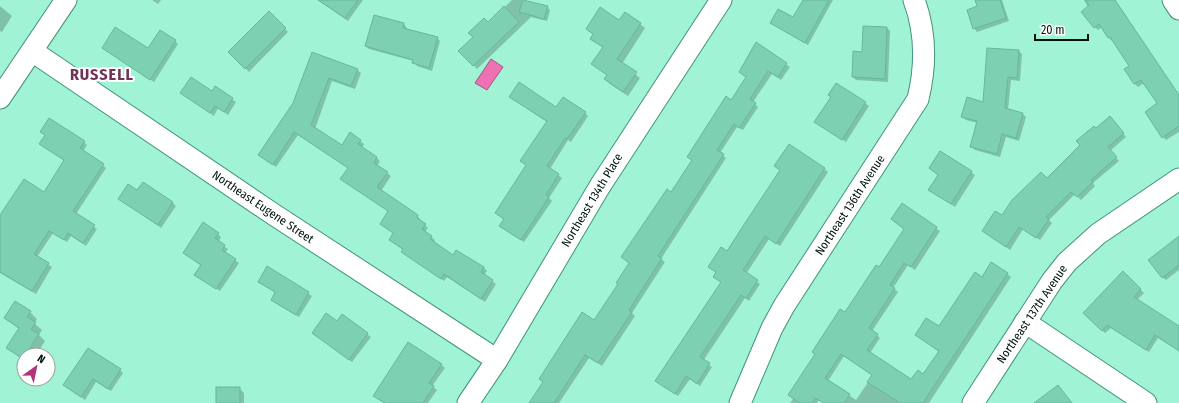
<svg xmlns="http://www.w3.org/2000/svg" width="1179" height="403" font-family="'Fira Sans Condensed',sans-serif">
<rect width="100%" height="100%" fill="#a0f3d4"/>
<!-- water -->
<path fill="#ed71b3" stroke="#a65581" d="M491,59L503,67L487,90L475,83Z"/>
<!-- shadow -->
<g fill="#0003" fill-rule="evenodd">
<path d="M152,0H161L158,4Z"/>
<path d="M318,0H363L348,21Z"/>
<path d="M512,0H521L547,7L550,10L547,21L531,17L477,69L460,51Z"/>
<path d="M804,0H833L808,45L771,23L794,19Z"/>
<path d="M976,0H1002L1009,21L977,32L974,28L978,7Z"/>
<path d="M1084,0H1115L1179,95V132L1166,140L1163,137L1158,103L1144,83L1138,87L1135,84L1126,69L1131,66L1114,40L1112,41L1109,38L1102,27L1098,30L1095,27L1088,7Z"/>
<path d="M0,6L12,16L2,32L0,31Z"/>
<path d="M269,13L288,32L249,72L229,52Z"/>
<path d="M374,16L404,24L407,28L406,30L437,38L440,41L432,71L417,66L414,61L369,49L366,46Z"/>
<path d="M620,21L640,24L645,28L622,64L640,78L628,96L610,84L605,79L608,76L593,64L603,48L592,39L594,35L587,29Z"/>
<path d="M887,28L890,31L888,82L856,80L853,77L863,53Z"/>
<path d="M175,41L178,44L154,82L103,48L149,50Z"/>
<path d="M757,43L790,67L781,80L772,74L753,102L758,107L743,130L737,127L720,153L726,158L661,259L665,262L632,313L635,316L602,366L589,358L559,403H530L595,321L619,284L671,193L747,77Z"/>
<path d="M1019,51L1022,54L1020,81L1011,80L1008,110L1023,114L1026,117L1019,141L1006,137L1000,157L975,150L971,146L978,123L966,120L962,117L984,103Z"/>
<path d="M312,54L357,70L361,73L355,89L332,81L315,129L342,146L351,134L364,144L362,148L377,158L380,161L377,166L391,176L381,191L417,216L421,220L420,221L428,228L425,232L435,240L434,242L454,256L484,267L487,271L484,275L496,284L485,302L447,277L444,281L406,255L403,250L390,240L394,233L389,211L342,179L349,168L298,135L276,167L259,155L294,104Z"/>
<path d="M837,84L869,106L846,142L819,125Z"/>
<path d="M215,87L236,102L228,115L218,108L214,116L181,93L212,92Z"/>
<path d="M514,100L585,113L588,116L571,142L568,140L550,169L562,178L549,198L552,201L524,242L500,226L527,166L522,161L547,122Z"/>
<path d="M1113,121L1126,137L1110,151L1119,161L1093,183L1095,186L1081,200L1075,194L1049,220L1052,223L1040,240L1023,229L1010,250L983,231L1047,179L1096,129Z"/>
<path d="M41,132L84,142L87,145L83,151L106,168L76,214L97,229L86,246L71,236L67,242L53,233L37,257L52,267L36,294L0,273V217L44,193L65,161L44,147L46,136Z"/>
<path d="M775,166L824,169L828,172L780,246L769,239L746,274L760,284L749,301L745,298L703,361L712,367L700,386L690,379L678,396L660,384L722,283L717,273L709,267L727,253L781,171Z"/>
<path d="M930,168L971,172L975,175L955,207L930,190L939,176Z"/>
<path d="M137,192L172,202L176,206L161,228L120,199Z"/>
<path d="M902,205L940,231L915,270L908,265L893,288L898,292L872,331L880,338L870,353L912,381L924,376L939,352L916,335L940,328L982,278L992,263L1011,277L929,403H823L819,400L817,403H790L793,399L789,395L845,314L880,268L905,229L892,219ZM844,356L873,375L856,400L828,381Z"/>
<path d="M218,234L221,237L218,242L228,249L225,253L239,263L220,291L196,275L202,266L184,253Z"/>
<path d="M1179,238V270L1166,280L1162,277Z"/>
<path d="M267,267L312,296L299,317L275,303L272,299L276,293L259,281Z"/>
<path d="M1123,273L1144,293L1137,300L1179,327V351L1158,338L1149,352L1111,328L1105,333L1084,313Z"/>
<path d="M30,312L37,319L34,323L42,330L39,335L45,341L36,355H24V361L7,347L19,329L5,318Z"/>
<path d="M343,316L371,337L352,362L317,336L337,323Z"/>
<path d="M441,365L445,368L432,386L437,390L428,403H384L378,399Z"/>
<path d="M120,370L123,373L111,391L96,382L85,400L65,385Z"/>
<path d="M239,388L244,393V403H217Z"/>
</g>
<!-- building -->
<g fill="#7ed0b2" stroke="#66b89b">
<path d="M318,0H358L345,18Z"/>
<path d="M523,0L548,6L544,19L519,12Z"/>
<path d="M803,0H829L805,43L770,23L778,9L793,17Z"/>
<path d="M975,0H1000L1006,18L973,29L967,10L977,6Z"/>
<path d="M1085,0H1115L1179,95V126L1162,138L1145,112L1157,103L1141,80L1134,84L1124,69L1129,66L1110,37L1108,38L1099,24L1094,28L1081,12L1089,5Z"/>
<path d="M504,6L519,22L473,66L458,51L473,37L468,33L484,18L488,22Z"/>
<path d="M600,7L619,20L625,12L641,23L617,59L637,72L623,92L604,79L607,75L591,64L603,47L590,39L593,34L586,29Z"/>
<path d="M269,11L286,28L245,69L228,52Z"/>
<path d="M374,15L404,23L403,28L438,37L429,68L412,63L413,60L365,46Z"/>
<path d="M863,26L887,27L885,79L852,77L853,51L862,52Z"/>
<path d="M115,27L148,48L160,30L176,40L150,80L102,48Z"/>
<path d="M756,42L787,63L778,77L768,71L750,99L756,103L739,128L734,124L717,150L724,154L658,256L662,258L629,310L632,312L598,363L585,355L554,403H529L543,382L539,379L582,312L594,320L618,284L616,283L629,263L621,257L667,189L671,192L692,160L687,157L726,96L731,100L746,77L739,72Z"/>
<path d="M987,48L1019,50L1017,78L1008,77L1005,108L1023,113L1016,138L1002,134L997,154L970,147L977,121L961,117L967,97L983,102Z"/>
<path d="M312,52L358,69L351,86L329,78L311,125L342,145L350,132L361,140L358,144L377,157L374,163L388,172L377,187L418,215L417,218L426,224L422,229L432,236L430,239L453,255L456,250L484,267L481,272L493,280L481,299L444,274L441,279L401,252L403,249L389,240L393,233L380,224L388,211L340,179L348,168L294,132L273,165L258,155L293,103Z"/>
<path d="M191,77L212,91L215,86L233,98L224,112L215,106L210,113L180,93Z"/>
<path d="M519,82L556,107L563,97L586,112L567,139L565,138L547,166L559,174L546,195L549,197L521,240L499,226L504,219L495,213L526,165L520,161L547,121L509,97Z"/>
<path d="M836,83L866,102L842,140L814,122L831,97L828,95Z"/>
<path d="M1110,116L1124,133L1108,147L1117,157L1091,180L1093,182L1077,197L1071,192L1046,217L1049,219L1036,238L1019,227L1006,247L982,231L995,211L1002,215L1012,200L1041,172L1047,178L1080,145L1076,141L1094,126L1096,128Z"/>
<path d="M49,118L85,141L80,148L104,164L73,211L95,225L83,243L68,233L64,240L49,231L34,254L49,263L32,291L0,272V215L24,179L44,192L64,160L39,144L45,135L40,132Z"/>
<path d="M789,144L825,168L776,244L765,236L743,270L758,280L746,298L741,295L700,357L710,363L697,384L686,376L675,394L655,381L721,282L713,277L716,272L708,267L721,247L727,251L745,223L780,170L774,166Z"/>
<path d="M940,151L972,171L951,204L928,190L938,175L929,168Z"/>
<path d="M143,182L173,202L158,225L118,199L128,184L137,190Z"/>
<path d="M902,203L937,227L911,267L904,263L890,285L895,288L869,328L878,334L867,350L911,379L918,370L923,374L939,351L915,335L926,318L939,326L975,272L982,277L991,262L1008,273L923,403H900L867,382L872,375L841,354L825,378L850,394L844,403H824L815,398L812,403H800L788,395L815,354L812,352L840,309L845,312L876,265L879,267L904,229L891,219Z"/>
<path d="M203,222L219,233L215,238L225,245L222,250L236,259L216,289L194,275L201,265L183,253Z"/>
<path d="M1179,236V265L1162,278L1148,260Z"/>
<path d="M267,266L309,292L296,315L271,300L275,292L258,282Z"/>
<path d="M1123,271L1141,289L1134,297L1179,326V351L1155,335L1146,350L1107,325L1102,331L1083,313Z"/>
<path d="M15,301L31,311L27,317L36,322L31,329L39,334L23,359L6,348L19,328L4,318Z"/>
<path d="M326,313L337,321L342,314L368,333L349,360L312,333Z"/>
<path d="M408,342L442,364L429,383L434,386L423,403H385L373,396Z"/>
<path d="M88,348L121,369L108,389L93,379L81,397L63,385Z"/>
<path d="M1058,385L1072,403H1034Z"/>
<rect x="216" y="387" width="24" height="16"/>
</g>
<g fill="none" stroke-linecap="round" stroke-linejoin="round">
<!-- minor casing -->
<g stroke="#419479" stroke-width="23">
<g id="minor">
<path d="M1173,0L1179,9"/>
<path d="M32,51L273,214L497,360"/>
<path d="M0,98L66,0"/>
<path d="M1025,322L1146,403"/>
<path d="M468,403L497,360L600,186L721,0"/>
<path d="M740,403L772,328L784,306L918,99C926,66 926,32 914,0"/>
<path d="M973,403L1052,281L1067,262L1098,234L1179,179"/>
</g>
</g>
<!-- minor -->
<use href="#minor" stroke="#fff" stroke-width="21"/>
</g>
<g text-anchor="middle" stroke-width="4" stroke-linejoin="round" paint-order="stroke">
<!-- street labels -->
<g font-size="12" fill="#00130b" stroke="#fff">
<text transform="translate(592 200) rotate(-59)" y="4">Northeast 134th Place</text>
<text transform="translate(850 205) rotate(-57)" y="4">Northeast 136th Avenue</text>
<text transform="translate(263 207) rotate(34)" y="4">Northeast Eugene Street</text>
<text transform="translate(1032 314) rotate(-56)" y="4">Northeast 137th Avenue</text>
</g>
<!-- district labels -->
<g font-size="16" font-weight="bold" letter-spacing="1" fill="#723255" stroke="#fff">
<text x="102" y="80">RUSSELL</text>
</g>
</g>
<!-- north arrow -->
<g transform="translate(36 367) rotate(33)"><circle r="19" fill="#ffffff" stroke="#99a19d"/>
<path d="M0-3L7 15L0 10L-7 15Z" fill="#b3327d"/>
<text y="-6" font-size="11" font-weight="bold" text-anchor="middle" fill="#00130b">N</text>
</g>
<!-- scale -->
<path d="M1035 34v6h53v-6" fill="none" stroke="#00130b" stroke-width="2"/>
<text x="1041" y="34" font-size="12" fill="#00130b" stroke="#ffffff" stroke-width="3" paint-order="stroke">20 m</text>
</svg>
